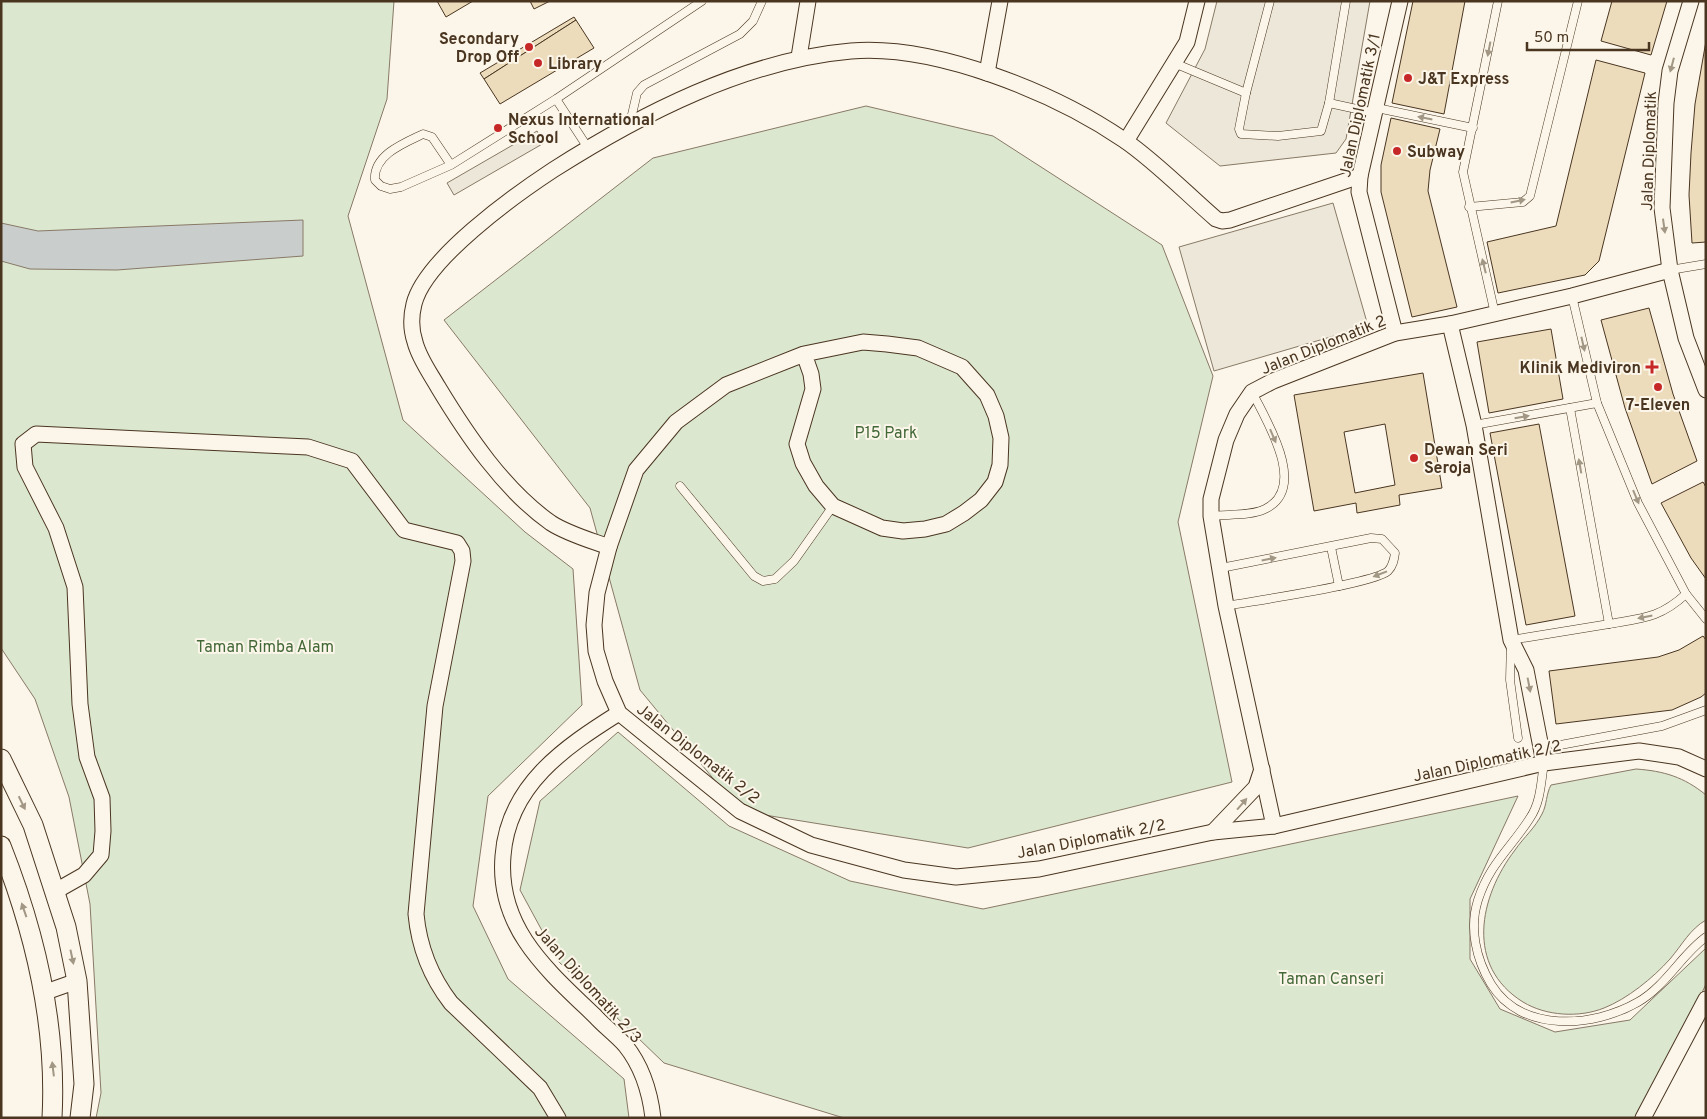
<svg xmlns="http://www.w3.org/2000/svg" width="1707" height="1119" font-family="Overpass,sans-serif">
<rect width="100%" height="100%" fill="#fbf6e9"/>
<!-- green -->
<g fill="#dce7d0" stroke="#887966">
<path d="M1,1H394L387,99L348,216L403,420L525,532L573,569L582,705L488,796L473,906L508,979L624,1079L629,1118H96L101,1093L90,904L69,797L35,699L1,648Z"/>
<path d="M866,106L993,136L1162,245L1213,376L1178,522L1232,782L968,848L740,811L640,690L590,508L444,320L653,158Z"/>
<path d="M618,732L729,826L850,881L983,909L1518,796L1470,899V959L1500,1009L1555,1032L1630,1020L1706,948V984L1644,1118H844L664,1063L559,962L520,890L540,801Z"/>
<path d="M1636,769C1664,771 1684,777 1706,795V920C1690,929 1682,945 1670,959C1653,978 1627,999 1604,1008C1579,1018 1546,1016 1523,1002C1465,966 1479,897 1515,850C1524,837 1535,828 1542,814C1547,805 1546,794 1551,785Z"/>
</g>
<!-- parking -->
<g fill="#ede7d9" stroke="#887966">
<path d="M1217,1H1370L1346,139L1336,153L1220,166L1166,123L1205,49Z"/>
<path d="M537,131L544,143L454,195L447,183Z"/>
<path d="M1333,203L1368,326L1214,371L1179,247Z"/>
</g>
<!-- water -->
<path fill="#c9cecd" stroke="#887966" d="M303,220V256L117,270L30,269L1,261V223L38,231Z"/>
<!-- building -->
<g fill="#ecdcbc" stroke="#4a3520" fill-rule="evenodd">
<path d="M437,1H473L446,17Z"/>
<path d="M530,1H550L534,9Z"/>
<path d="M1413,1H1465L1444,114L1392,103Z"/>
<path d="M1612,1H1667L1651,55L1601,41Z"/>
<path d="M574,17L576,20L484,79L480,73Z"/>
<path d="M576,20L594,48L500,104L484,79Z"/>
<path d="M1706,41V242L1692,243L1689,195L1691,153L1695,104Z"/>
<path d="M1596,60L1645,73L1599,261L1585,275L1498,293L1487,242L1556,226Z"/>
<path d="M1391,118L1440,129L1430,170L1428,191L1457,307L1412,317L1381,192V165Z"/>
<path d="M1649,308L1673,394L1697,461L1652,484L1625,408L1601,320Z"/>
<path d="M1551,329L1563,399L1489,413L1477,342Z"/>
<path d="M1423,373L1442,488L1399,495L1400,505L1357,513L1356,503L1314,511L1294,395ZM1385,424L1395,485L1355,493L1344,432Z"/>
<path d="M1539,424L1575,616L1526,625L1490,433Z"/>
<path d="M1703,482L1706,487V579L1691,558L1661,503Z"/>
<path d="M1703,636L1706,640V693L1701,697L1672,710L1556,724L1549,671L1658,657L1679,650Z"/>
</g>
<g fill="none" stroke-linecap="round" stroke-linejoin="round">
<!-- service casing -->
<g stroke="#4a3520" stroke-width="9">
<g id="service">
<path d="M1174,63L1246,93L1270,1"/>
<path d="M1246,93L1239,129L1241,134L1278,136L1321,131L1329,103L1346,1"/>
<path d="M556,99L588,148"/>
<path d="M1329,103L1375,113"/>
<path d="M1377,108L1473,128"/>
<path d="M630,123L637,93L644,85L740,34L753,21L762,1"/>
<path d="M451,165L432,137L423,134C404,143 373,155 375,180L381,186L390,189L401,187L451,165L556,99L702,1"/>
<path d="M1469,207L1523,202L1530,196L1578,1"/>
<path d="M1670,270L1706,264"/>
<path d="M1572,296L1597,403L1638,503L1686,594L1706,619"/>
<path d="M1495,314L1463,172L1498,1"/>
<path d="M1570,408L1609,624C1643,618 1660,618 1686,594"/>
<path d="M1474,425L1597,403"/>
<path d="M680,486L754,576L763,581L775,579L794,561L833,506"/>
<path d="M1211,516C1228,514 1251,516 1265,509C1309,488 1266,420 1252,392"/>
<path d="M1331,547L1339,586"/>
<path d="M1221,568L1371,538L1382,539L1395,553C1394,560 1393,566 1388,571C1373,584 1253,601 1226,606"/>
<path d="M1518,738L1510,680L1511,640L1609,624"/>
<path d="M1555,746L1662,726L1706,710"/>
<path d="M1544,763C1541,781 1541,802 1530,818C1511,848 1490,863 1478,900C1469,928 1476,959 1491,984C1521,1033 1593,1028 1638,1002C1666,986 1682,954 1706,937"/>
</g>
</g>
<!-- minor casing -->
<g stroke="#4a3520" stroke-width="17">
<g id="minor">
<path d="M1691,1L1670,71L1666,103L1662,208L1670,270L1686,338L1706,390"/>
<path d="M799,57L808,1"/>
<path d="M987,73L1000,1"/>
<path d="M1126,141L1187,42L1197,1"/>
<path d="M1450,324L1474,425L1511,640L1526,670L1544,763"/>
<path d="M1395,333L1359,192L1360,176L1400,1"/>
<path d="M804,354L811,374L813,389L797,444L803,463L816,486L833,506L882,528L903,531L925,529L946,524L964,513L981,500L995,482L1000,465L1001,438L996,416L987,395L962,367L918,348L887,344L863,342L804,354L726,385L676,422L636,470L609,547L597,593L594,625L596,651L605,681L619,713L740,811L811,845L904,870L956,877L1039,869L1213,832L1274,826L1544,763L1639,751L1679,757L1706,769"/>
<path d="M609,547C590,540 568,534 551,523C504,490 467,435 438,387C430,373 419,358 415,342C411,330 411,316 414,304C425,259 515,195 553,170C641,114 746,60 851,51C936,44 1055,93 1124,140C1155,161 1187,194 1216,219L1222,221L1230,220L1360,176"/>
<path d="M619,713C565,747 508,785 503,856C497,928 547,970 595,1016C604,1026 616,1035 625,1045C642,1066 650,1092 653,1118"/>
<path d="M1274,826L1226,606L1211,516V499L1226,440L1237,414L1252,392L1273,381L1395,333L1450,324L1572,296L1670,270"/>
<path d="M1213,832L1256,787L1262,769"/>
<path d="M54,892L84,875L101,855L103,831L102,798L87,757L80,704L75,587L56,528L25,467L23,444L36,434L308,447L352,461L404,530L457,543L462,551L463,561L435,706L416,914C419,947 431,977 451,1003L540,1088L558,1118"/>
<path d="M43,993L77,981"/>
<path d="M1643,1118L1706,999"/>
</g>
</g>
<!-- tertiary casing -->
<g stroke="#4a3520" stroke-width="21">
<g id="tertiary">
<path d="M1,759L33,825L66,927L77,981L84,1084L80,1118"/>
<path d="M1,846C35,932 57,1025 52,1118"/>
</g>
</g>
<!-- service -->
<use href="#service" stroke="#fbf6e9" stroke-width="8"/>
<!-- minor -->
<use href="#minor" stroke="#fbf6e9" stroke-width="15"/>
<!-- tertiary -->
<use href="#tertiary" stroke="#fbf6e9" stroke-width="19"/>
</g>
<!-- one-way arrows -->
<defs><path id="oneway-solid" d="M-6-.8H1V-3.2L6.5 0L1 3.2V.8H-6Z" transform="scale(1.25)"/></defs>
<g fill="#a29684">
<use href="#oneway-solid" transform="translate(1489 49) rotate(101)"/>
<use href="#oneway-solid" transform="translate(1672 65) rotate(105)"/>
<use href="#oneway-solid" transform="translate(1425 118) rotate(-169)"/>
<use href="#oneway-solid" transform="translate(1518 201) rotate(-12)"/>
<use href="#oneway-solid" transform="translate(1664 226) rotate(82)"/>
<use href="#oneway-solid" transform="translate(1484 266) rotate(-104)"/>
<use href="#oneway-solid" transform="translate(1583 344) rotate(77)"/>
<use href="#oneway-solid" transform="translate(1522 417) rotate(-10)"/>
<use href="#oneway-solid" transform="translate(1273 436) rotate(67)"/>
<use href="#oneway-solid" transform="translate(1580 466) rotate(-100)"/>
<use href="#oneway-solid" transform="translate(1636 497) rotate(67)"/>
<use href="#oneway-solid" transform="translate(1269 559) rotate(-11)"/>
<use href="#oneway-solid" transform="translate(1380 574) rotate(159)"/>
<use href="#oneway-solid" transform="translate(1645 617) rotate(169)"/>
<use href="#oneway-solid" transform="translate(1529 685) rotate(79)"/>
<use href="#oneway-solid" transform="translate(22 803) rotate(64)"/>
<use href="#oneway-solid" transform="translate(1242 804) rotate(-49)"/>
<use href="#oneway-solid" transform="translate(24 910) rotate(-109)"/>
<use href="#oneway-solid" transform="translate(72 957) rotate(78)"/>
<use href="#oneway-solid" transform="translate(53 1069) rotate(-97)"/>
</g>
<!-- markers -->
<g fill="#c62828" stroke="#fbf6e9" stroke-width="2">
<circle cx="529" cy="47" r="5"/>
<circle cx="538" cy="63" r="5"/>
<circle cx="1408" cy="78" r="5"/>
<circle cx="498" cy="128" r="5"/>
<circle cx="1397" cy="151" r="5"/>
<path d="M1649.5 359.5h5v5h5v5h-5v5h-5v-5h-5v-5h5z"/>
<circle cx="1658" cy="387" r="5"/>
<circle cx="1414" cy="458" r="5"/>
</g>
<g text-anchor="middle" stroke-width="4" stroke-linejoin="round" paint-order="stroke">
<!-- poi labels -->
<g font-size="16" font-weight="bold" fill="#4a3520" stroke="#fbf6e9" text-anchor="start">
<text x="519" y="44" text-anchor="end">Secondary<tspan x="519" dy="18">Drop Off</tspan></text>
<text x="548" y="69">Library</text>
<text x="1418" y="84">J&amp;T Express</text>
<text x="508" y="125">Nexus International<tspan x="508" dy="18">School</tspan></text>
<text x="1407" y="157">Subway</text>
<text x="1641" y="373" text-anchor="end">Klinik Mediviron</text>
<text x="1658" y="410" text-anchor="middle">7-Eleven</text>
<text x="1424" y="455">Dewan Seri<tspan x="1424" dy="18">Seroja</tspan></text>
</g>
<!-- street labels -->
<g font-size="16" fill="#4a3520" stroke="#fbf6e9">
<text transform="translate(1359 105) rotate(-78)" y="6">Jalan Diplomatik 3/1</text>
<text transform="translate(1648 151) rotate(-88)" y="6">Jalan Diplomatik</text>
<text transform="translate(1323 344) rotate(-22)" y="6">Jalan Diplomatik 2</text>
<text transform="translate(699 753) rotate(38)" y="6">Jalan Diplomatik 2/2</text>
<text transform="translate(1487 760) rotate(-12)" y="6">Jalan Diplomatik 2/2</text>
<text transform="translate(1091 838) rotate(-11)" y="6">Jalan Diplomatik 2/2</text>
<text transform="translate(589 984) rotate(48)" y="6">Jalan Diplomatik 2/3</text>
</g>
<!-- park labels -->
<g font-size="16" fill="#436837" stroke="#fbf6e9">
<text x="886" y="438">P15 Park</text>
<text x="265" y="652">Taman Rimba Alam</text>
<text x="1331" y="984">Taman Canseri</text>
</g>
</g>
<!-- border -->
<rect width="1707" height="1119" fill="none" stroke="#4a3520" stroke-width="5"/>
<!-- scale -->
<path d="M1527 42v8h122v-8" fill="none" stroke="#4a3520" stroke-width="2.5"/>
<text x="1534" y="42" font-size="15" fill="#4a3520" stroke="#fbf6e9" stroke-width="4" paint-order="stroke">50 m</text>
</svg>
